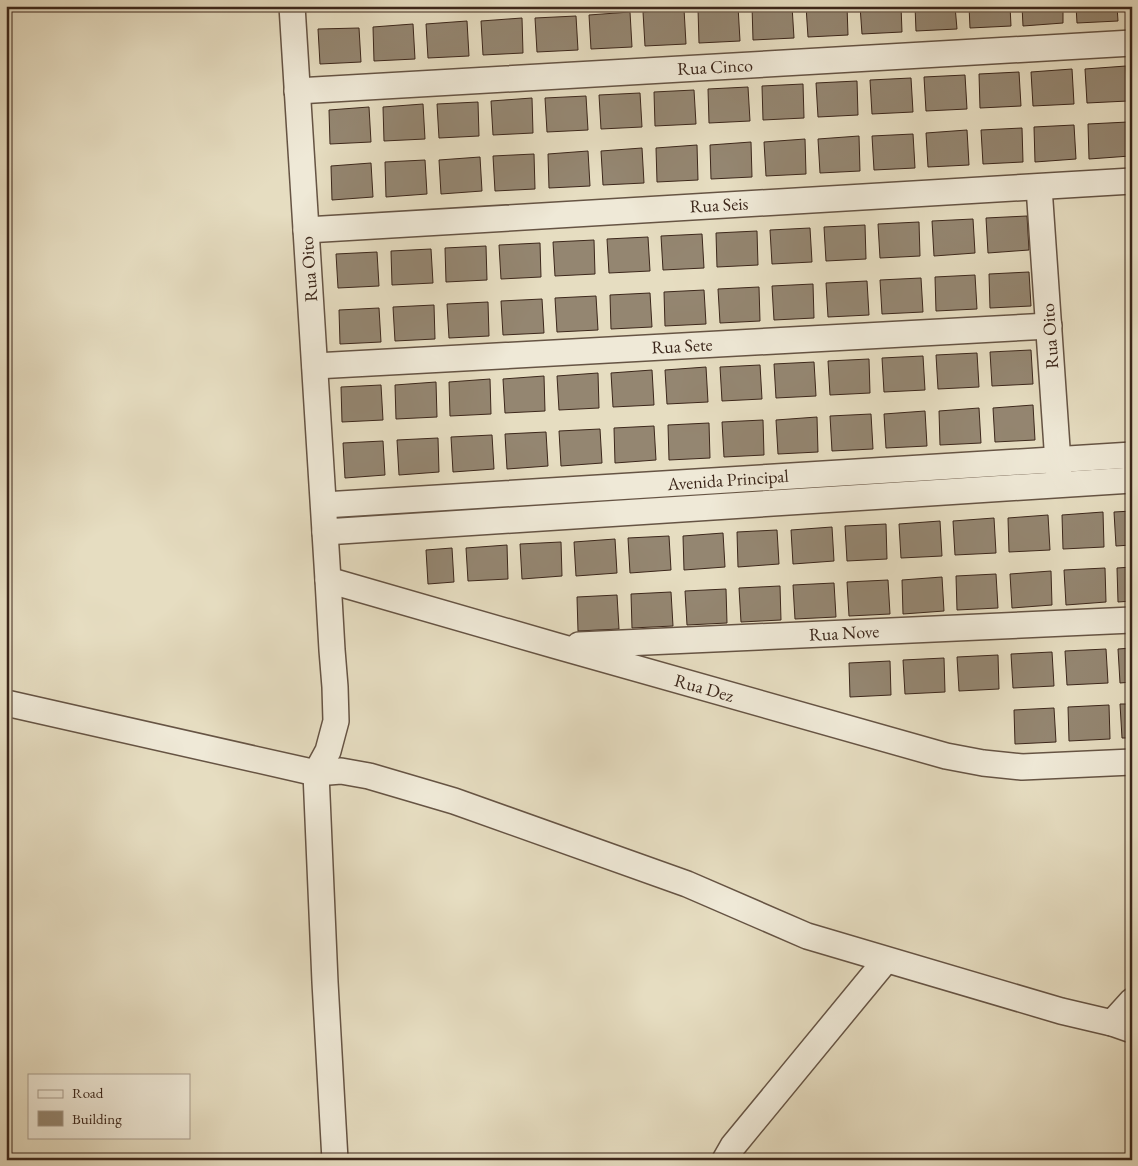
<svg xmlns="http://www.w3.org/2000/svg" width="1138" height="1166" font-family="'EB Garamond',serif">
<rect width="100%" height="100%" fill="#e6ddc1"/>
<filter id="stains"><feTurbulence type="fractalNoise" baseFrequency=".004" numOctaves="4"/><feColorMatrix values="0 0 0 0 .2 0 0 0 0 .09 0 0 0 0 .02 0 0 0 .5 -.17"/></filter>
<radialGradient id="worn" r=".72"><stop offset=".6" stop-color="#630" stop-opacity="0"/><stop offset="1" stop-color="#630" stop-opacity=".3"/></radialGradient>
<!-- building -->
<g fill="#948671" stroke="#3c271b">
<path d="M738,6L740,41L699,43L698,9Z"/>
<path d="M752,6H792L794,38L753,40Z"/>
<path d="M806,6H847L848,35L808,37Z"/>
<path d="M860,6H901L902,32L862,34Z"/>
<path d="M915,6H955L957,29L916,31Z"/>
<path d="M969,6H1010L1011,26L970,28Z"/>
<path d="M1022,6H1063V23L1023,26Z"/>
<path d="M1076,6H1117L1118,21L1077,23Z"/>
<path d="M684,9L686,44L645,46L643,12Z"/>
<path d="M630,12L632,47L591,49L589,15Z"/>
<path d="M576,16L578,50L537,52L535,18Z"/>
<path d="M522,18L523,53L483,55L481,21Z"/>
<path d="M467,21L469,56L428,58L426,24Z"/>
<path d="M413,24L415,59L374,61L373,27Z"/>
<path d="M359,28L361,62L320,64L318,29Z"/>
<path d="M1126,66L1128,101L1087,103L1085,69Z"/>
<path d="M1072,69L1074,104L1033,106L1031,72Z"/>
<path d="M1019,72L1021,106L980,108L979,74Z"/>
<path d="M965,75L967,109L926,111L924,77Z"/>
<path d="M911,78L913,112L872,114L870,80Z"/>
<path d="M857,81L858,115L818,117L816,83Z"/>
<path d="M803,84L804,118L763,120L762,86Z"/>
<path d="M748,87L750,121L709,123L708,89Z"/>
<path d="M694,90L696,124L655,126L654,92Z"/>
<path d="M640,93L642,127L601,129L599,95Z"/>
<path d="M586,96L588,130L547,132L545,98Z"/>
<path d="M532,98L533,133L493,135L491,101Z"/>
<path d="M478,102L479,136L439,138L437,104Z"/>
<path d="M423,104L425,139L384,141L383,107Z"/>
<path d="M369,107L371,142L330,144L329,110Z"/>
<path d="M1128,122L1130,156L1089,159L1088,124Z"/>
<path d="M1074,125L1076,159L1035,162L1034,127Z"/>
<path d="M1022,128L1023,162L983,164L981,130Z"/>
<path d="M967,130L969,165L928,167L926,133Z"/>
<path d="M913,134L915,168L874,170L872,136Z"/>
<path d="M859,136L860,171L820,173L818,139Z"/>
<path d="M805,139L806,174L766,176L764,142Z"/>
<path d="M751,142L752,177L711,179L710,145Z"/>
<path d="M697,145L698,180L657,182L656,148Z"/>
<path d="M642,148L644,183L603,185L601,151Z"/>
<path d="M588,151L590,186L549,188L548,154Z"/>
<path d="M534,154L535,189L495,191L493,156Z"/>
<path d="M480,157L482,191L441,194L439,160Z"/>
<path d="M425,160L427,194L386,197L385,162Z"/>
<path d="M371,163L373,197L332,200L331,166Z"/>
<path d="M1027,216L1029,250L988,253L986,218Z"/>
<path d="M973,219L975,253L934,256L932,221Z"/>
<path d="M919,222L920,256L880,258L878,224Z"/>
<path d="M865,225L866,259L826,261L824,227Z"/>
<path d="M810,228L812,262L772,264L770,230Z"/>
<path d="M757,231L758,265L717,267L716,233Z"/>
<path d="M702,234L704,268L663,270L661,236Z"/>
<path d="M648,237L650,271L609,273L607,239Z"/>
<path d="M594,240L595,274L555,276L553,242Z"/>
<path d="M540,243L541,277L501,279L499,245Z"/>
<path d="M486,246L487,280L446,282L445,248Z"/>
<path d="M431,249L433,283L392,285L391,251Z"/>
<path d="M377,252L379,286L338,288L336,254Z"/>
<path d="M1029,272L1031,306L990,308L989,274Z"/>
<path d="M975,275L977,309L936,311L935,277Z"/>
<path d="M921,278L923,312L882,314L880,280Z"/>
<path d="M867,281L869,315L828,317L826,283Z"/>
<path d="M813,284L814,318L774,320L772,286Z"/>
<path d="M759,287L760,321L720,323L718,289Z"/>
<path d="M704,290L706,324L665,326L664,292Z"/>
<path d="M650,293L652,327L611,329L610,295Z"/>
<path d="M596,296L598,330L557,332L555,298Z"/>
<path d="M542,299L544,333L503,335L501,301Z"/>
<path d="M488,302L489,336L449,338L447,304Z"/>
<path d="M434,305L435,339L395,341L393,307Z"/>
<path d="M379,308L381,342L340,344L339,310Z"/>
<path d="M1031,350L1033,384L992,386L990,352Z"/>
<path d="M977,353L979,387L938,389L936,355Z"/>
<path d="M923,356L925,390L884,392L882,358Z"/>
<path d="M869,359L870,393L830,395L828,361Z"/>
<path d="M814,362L816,396L776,398L774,364Z"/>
<path d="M760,365L762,399L722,401L720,367Z"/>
<path d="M706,367L708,402L667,404L665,370Z"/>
<path d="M652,370L654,405L613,407L611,373Z"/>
<path d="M598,373L599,408L559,410L557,376Z"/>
<path d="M544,376L545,411L505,413L503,379Z"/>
<path d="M490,379L491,414L450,416L449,382Z"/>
<path d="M436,382L437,417L396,419L395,385Z"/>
<path d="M381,385L383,420L342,422L341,387Z"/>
<path d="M1033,405L1035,440L995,442L993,408Z"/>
<path d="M979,408L981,443L940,445L939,411Z"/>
<path d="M925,411L927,446L886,448L884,414Z"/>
<path d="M871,414L873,449L832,451L830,416Z"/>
<path d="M817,417L818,452L778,454L776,420Z"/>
<path d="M763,420L764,455L724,457L722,422Z"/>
<path d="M709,423L710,458L669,460L668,425Z"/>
<path d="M654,426L656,460L615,463L614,428Z"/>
<path d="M600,429L602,463L561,466L559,431Z"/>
<path d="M546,432L548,466L507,469L505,434Z"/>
<path d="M492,435L494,469L453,472L451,437Z"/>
<path d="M438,438L439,472L399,475L397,440Z"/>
<path d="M383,441L385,475L345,478L343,443Z"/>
<path d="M1132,511V545L1116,546L1114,512Z"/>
<path d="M1103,512L1104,547L1063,549L1062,515Z"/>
<path d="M1048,515L1050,550L1009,552L1008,518Z"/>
<path d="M994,518L996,553L955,555L953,521Z"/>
<path d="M940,521L942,556L901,558L899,524Z"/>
<path d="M886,524L887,559L847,561L845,526Z"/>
<path d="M832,527L834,561L793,564L791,530Z"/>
<path d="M777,530L779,564L738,567L737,532Z"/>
<path d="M723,533L725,567L684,570L683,536Z"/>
<path d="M669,536L671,570L630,573L628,538Z"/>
<path d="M615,539L617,573L576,576L574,542Z"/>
<path d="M561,542L562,576L522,579L520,544Z"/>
<path d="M507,545L508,579L468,581L466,548Z"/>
<path d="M452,548L454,582L428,584L426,550Z"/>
<path d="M1132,567V601L1118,602L1117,568Z"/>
<path d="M1105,568L1106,602L1066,605L1064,570Z"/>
<path d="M1051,571L1052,605L1012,608L1010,574Z"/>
<path d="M996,574L998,608L957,610L956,576Z"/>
<path d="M942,577L944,611L903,614L902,580Z"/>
<path d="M888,580L890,614L849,616L847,582Z"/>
<path d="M834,583L836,617L795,619L793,585Z"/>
<path d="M780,586L781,620L741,622L739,588Z"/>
<path d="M726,589L727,623L687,625L685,591Z"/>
<path d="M671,592L673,626L632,628L631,594Z"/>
<path d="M617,595L619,629L578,631L577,597Z"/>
<path d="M1132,648V682L1120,683L1118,649Z"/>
<path d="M1106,649L1108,683L1067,685L1065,651Z"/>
<path d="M1052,652L1054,686L1013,688L1011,654Z"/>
<path d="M998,655L999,689L959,691L957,657Z"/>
<path d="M944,658L945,692L905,694L903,660Z"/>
<path d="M890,661L891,695L850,697L849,663Z"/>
<path d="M1120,704H1132V738H1122Z"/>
<path d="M1109,705L1110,739L1069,741L1068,707Z"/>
<path d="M1054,708L1056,742L1015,744L1014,710Z"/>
</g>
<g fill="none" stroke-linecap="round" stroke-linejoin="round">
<!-- minor casing -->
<g stroke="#665444" stroke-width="28">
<g id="minor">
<path d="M292,6L328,580L557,646L946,756L983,763L1022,767L1132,762"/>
<path d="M297,91L1132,43"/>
<path d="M1039,187L1059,477"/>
<path d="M306,230L1132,181"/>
<path d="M315,366L1049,326"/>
<path d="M324,505L1132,455"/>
<path d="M325,532L1132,480"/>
<path d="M328,580L332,650L335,687L336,721L328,751L316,773L325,982L335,1160"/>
<path d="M579,645L1132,620"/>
<path d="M6,703L316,773L341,771L369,776L454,801L687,884L807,936L1061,1011L1112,1023L1132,1030"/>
<path d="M1112,1023L1132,1001"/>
<path d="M725,1160L733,1146L886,960"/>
</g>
</g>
<!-- minor -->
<use href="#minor" stroke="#efe9d7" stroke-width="25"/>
</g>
<g text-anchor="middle" stroke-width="4" stroke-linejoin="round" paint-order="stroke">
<!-- street labels -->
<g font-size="18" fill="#3c271b" stroke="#efe9d7">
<text transform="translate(715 67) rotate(-3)" y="6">Rua Cinco</text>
<text transform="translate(719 205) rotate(-3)" y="6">Rua Seis</text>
<text transform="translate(309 269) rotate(-94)" y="6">Rua Oito</text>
<text transform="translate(1050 336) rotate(-94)" y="6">Rua Oito</text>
<text transform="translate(682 346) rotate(-3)" y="6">Rua Sete</text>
<text transform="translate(728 480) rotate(-4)" y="6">Avenida Principal</text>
<text transform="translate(844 633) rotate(-3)" y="6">Rua Nove</text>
<text transform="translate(704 688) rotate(16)" y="6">Rua Dez</text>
</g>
</g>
<!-- margin -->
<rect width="1138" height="1166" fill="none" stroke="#e6ddc1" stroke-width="25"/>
<rect x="8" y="8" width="1123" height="1151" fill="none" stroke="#3c271b" stroke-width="2.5"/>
<rect x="12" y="12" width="1113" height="1141" fill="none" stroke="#3c271b"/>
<!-- legend -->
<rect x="28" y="1074" width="162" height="65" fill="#efe9d7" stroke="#a79b8c"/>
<rect x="38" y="1090" width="25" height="8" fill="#efe9d7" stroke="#a79b8c"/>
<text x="72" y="1098" font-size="15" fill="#3c271b">Road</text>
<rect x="38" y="1111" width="25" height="15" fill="#948671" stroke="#a79b8c"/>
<text x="72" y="1124" font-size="15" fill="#3c271b">Building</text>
<rect width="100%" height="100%" filter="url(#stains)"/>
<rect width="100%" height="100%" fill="url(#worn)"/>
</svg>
